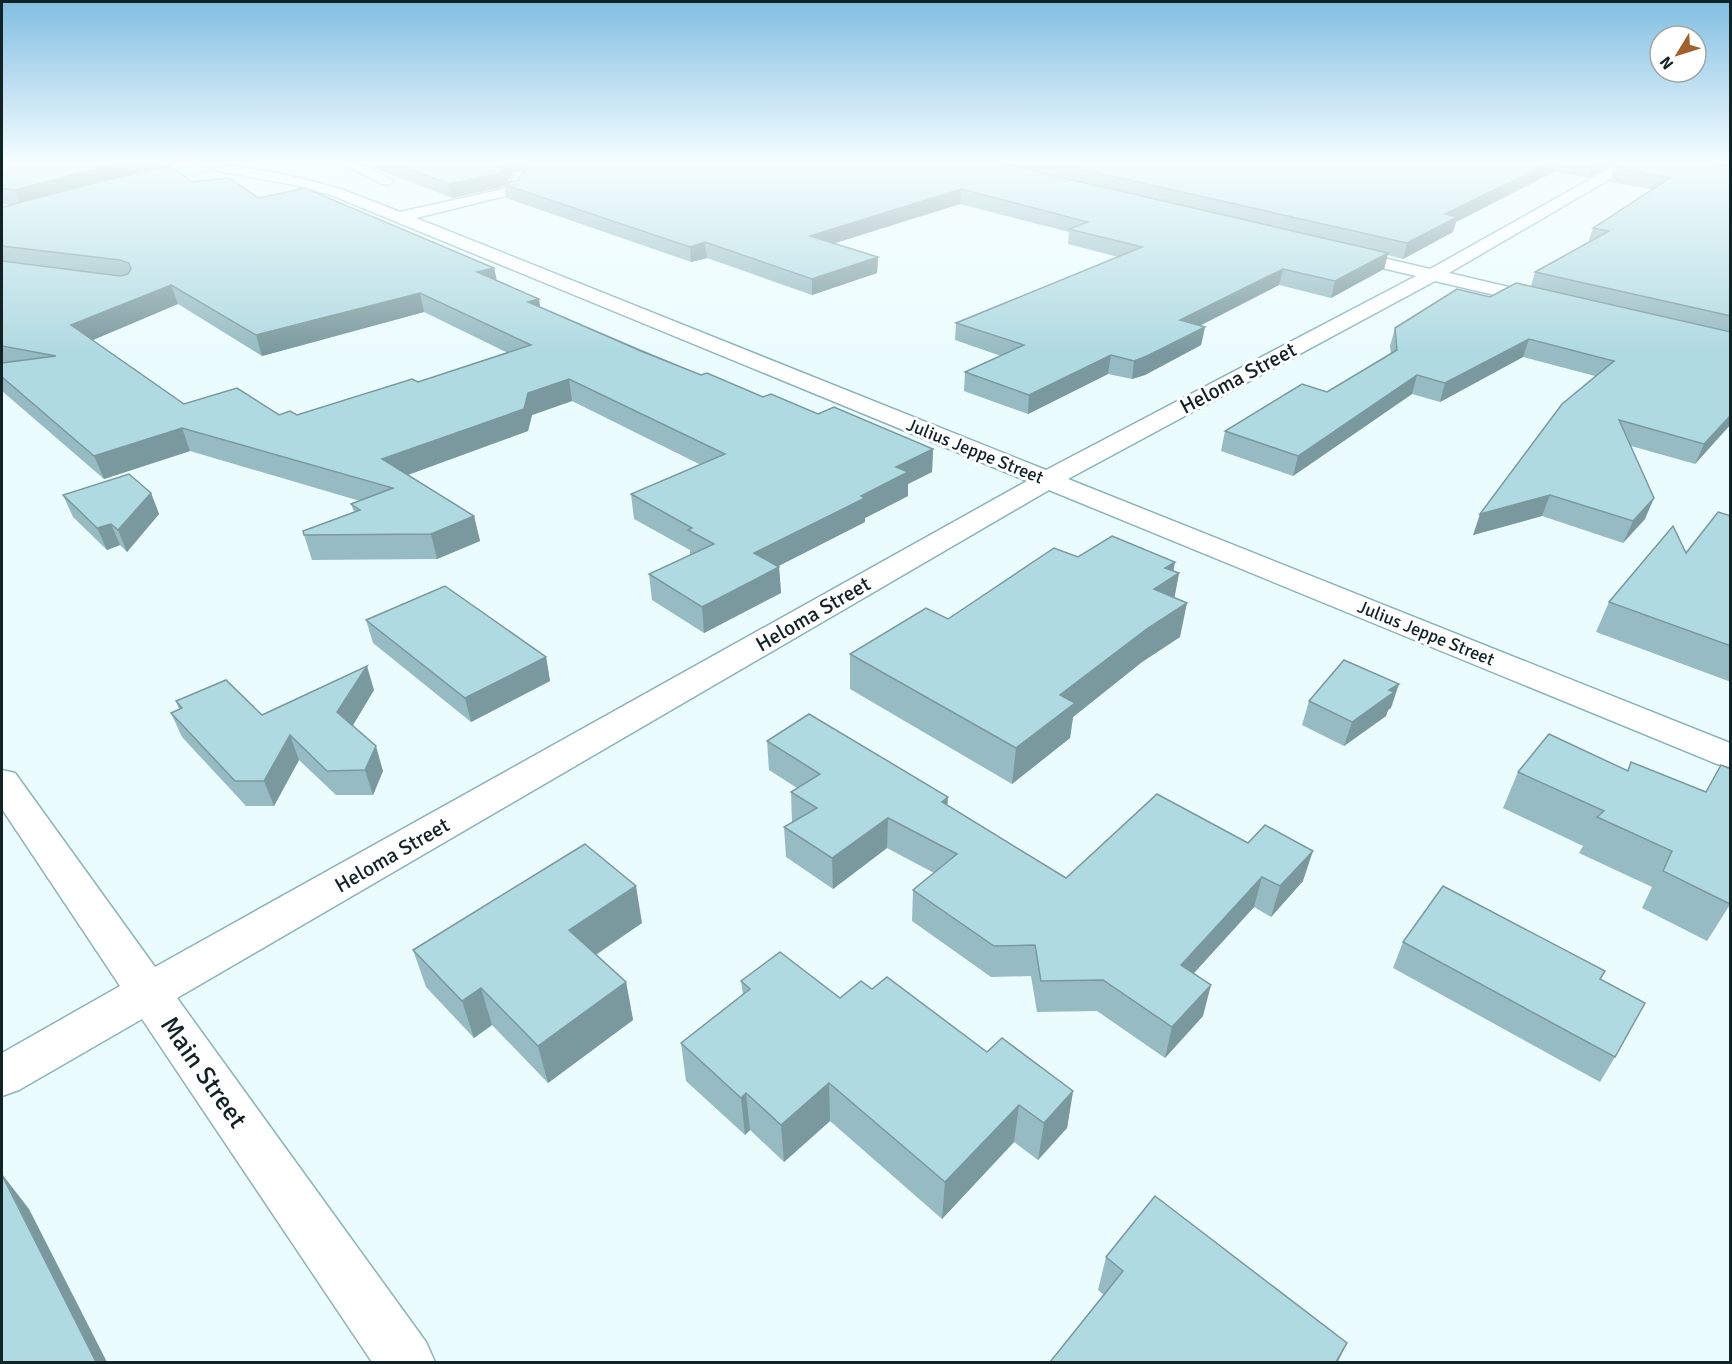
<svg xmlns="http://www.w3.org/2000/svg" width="1732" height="1364" font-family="Signika,sans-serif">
<rect width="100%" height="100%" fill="#ebfcff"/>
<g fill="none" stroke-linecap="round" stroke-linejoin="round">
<!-- minor casing -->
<g stroke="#8ab4ba" stroke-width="3">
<g id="minor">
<path d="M184,162H216L296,177L341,189L400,212L503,189L507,187L517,172H527L529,175L518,193L416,218L1046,470L1416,276L1335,257L1332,253L1335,249L1341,248L1430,269L1621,162H1639L1449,273L1552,297L1555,301L1552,305L1545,307L1435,281L1068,479L1730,743V767L1717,764L1049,490L177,998L426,1342L435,1362H372L142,1019L19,1090L2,1096V1053L120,986L2,809V770L15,773L155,967L1027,481L331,195L294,185L191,166Z"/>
<path d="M340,162H359L394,181L387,185L382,184Z"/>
</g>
</g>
<!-- major casing -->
<g stroke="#d4d7d8" stroke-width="3">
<path id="major" d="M213,162H241L239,165L136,188L129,184L131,181Z"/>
</g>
<!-- minor -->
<use href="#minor" fill="#fff" fill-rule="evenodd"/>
<!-- major -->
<use href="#major" fill="#a7e8f2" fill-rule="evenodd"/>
</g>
<!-- wall -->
<g fill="#96bbc2" fill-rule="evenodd">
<path d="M2,162H158L160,168L192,182L259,198L494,268L497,281L541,307L701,375L763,397L933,449L932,472L908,484V496L865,518V522L778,566L779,567L781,593L704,633L652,600L649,574L690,555V550L634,519L631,494L701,465L572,401L532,415L528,431L408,475L474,516L480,541L437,559L312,560L304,535L354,512L351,504L360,501L190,451L104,479L2,391V207L11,205L2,203ZM178,304L262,356L424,312L508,353L418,382L297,415H279L184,404L92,340Z"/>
<path d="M375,162H1616L1588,178L1554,172L1456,222L1453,232L1403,259L1388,255L1384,269L1331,298L1279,285L1200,326L1205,327L1201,345L1145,375L1132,379L1108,374L1028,414L964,391L965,372L1001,356L955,340L956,323L1118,257L1068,244L1069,232L960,204L834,243L878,257L877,273L812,295L707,258L691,262L506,198L504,185L502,187L452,198L377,169ZM524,170L518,180L505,184L515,171Z"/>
<path d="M1624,162H1731V424L1695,464L1631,446L1645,519L1623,543L1542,516L1473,535L1595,376L1523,357L1440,402L1412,394L1293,476L1221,451L1225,431L1327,392L1391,354L1390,346L1395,328L1490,297L1531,286L1535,272L1588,243L1593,228L1652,189L1609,182L1614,168Z"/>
<path d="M151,493L159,514L127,552L120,545L107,550L73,517L63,495Z"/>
<path d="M1731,516V682L1596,632L1609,602L1686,553Z"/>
<path d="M1078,557L1175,562L1173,571L1179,573L1174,598L1180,637L1142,662L1073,717L1070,738L1012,784L850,689V654L948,619Z"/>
<path d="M366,620L546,657L550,681L471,722L373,643Z"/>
<path d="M374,690L352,726L383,771L373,795H336L299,760L274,806H246L182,737L171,713L179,709L176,701L262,715Z"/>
<path d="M1309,701L1391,708L1388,710L1386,716L1344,746L1302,725Z"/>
<path d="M767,741L947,805L1066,878L1157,794L1303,881L1271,917L1254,907L1194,973L1203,1016L1165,1058L1097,1011L1037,1012L1031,976L991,977L912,921L913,890L934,873L887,848L833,889L786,857L784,827L792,822L791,792L797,788L769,770Z"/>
<path d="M1631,762L1731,903L1707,941L1642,908L1652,887L1579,853L1583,846L1503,808L1518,772L1627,771Z"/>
<path d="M642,923L596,955L626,982L633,1020L548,1083L492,1025L474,1038L426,987L413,950Z"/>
<path d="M1403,942L1600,979L1615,1057L1600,1082L1393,968Z"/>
<path d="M741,981L840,998L872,989L987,1052L1073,1091L1067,1128L1038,1160L1014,1142L942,1219L830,1121L784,1162L750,1130L745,1135L686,1081L681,1043L743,995Z"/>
<path d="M1106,1257L1347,1343L1338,1362H1050L1104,1295L1098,1290Z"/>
</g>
<!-- shaded-wall -->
<g fill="#7a999e">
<path d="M127,162H158L161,171L22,207L15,190L83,172Z"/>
<path d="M509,162H526L527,170L515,171L502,187L452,198L449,184Z"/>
<path d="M1551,162H1558L1554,172L1456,222L1453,232L1403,259L1407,243L1445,214Z"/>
<path d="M1596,162H1616L1588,178L1593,164Z"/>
<path d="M961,189L960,204L810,251V236Z"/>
<path d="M705,242L707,258L691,262L690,247Z"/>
<path d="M1388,253L1384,269L1331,298L1335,281Z"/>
<path d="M878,257L877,273L812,295V279Z"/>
<path d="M494,268L498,287L477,272Z"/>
<path d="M1283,269L1279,285L1177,337L1180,320Z"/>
<path d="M171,285L178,304L79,346L71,325Z"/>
<path d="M420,293L424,312L262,356L256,335Z"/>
<path d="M539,299L542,319L528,302Z"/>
<path d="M1205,327L1201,345L1145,375L1132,379L1134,361Z"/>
<path d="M1529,339L1523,357L1440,402L1445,383Z"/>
<path d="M1111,355L1108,374L1028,414L1029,395Z"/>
<path d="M1417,375L1412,394L1293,476L1298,456Z"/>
<path d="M569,379L572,401L532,415L528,431L388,482L382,459L528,393Z"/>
<path d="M1731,415V424L1695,464L1704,444Z"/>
<path d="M182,428L190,451L104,479L94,456Z"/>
<path d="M933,449L932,472L908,484V496L865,518V522L755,578L754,553L861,496L896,467Z"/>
<path d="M151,493L159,514L127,552L118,530Z"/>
<path d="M1550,495L1542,516L1473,535L1480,514Z"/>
<path d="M1654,498L1645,519L1623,543L1633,521Z"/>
<path d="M474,516L480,541L437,559L431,534Z"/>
<path d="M111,524L120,545L107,550L97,528Z"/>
<path d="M1175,562L1172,578L1179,573L1173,606L1154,589L1165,568Z"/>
<path d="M779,567L781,593L704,633L702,607Z"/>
<path d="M1187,603L1180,637L1142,662L1073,717L1070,738L1012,784L1016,748L1060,695L1148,628Z"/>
<path d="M546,657L550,681L471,722L465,698Z"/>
<path d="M367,666L374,690L346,737L337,712Z"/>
<path d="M1399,684L1391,708L1388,710L1386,716L1344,746L1352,722L1389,690Z"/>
<path d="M290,735L299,760L274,806L264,781Z"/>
<path d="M376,746L383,771L373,795L365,770Z"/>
<path d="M948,797L946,827L942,802Z"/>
<path d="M888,818L887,848L833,889L832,858Z"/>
<path d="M1313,851L1303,881L1271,917L1280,886Z"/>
<path d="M1262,877L1254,907L1173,996L1181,965Z"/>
<path d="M636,886L642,923L577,967L569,930Z"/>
<path d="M626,982L633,1020L548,1083L538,1046Z"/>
<path d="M1211,985L1203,1016L1165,1058L1172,1027Z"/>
<path d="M481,988L492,1025L474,1038L462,1001Z"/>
<path d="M829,1083L830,1121L784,1162L781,1125Z"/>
<path d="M1073,1091L1067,1128L1038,1160L1044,1123Z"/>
<path d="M746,1093L750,1130L745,1135L741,1098Z"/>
<path d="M1019,1105L1014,1142L942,1219L945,1182Z"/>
<path d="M2,1174L29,1209L107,1362H96Z"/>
</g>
<!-- building -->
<g fill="#afdae1" stroke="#7a999e" stroke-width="1.5" fill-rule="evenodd">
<path d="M2,162H127L83,172L15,190L2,188Z"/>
<path d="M391,162H509L500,173L449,184Z"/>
<path d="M529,162H995L1388,253L1335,281L1283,269L1180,320L1205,327L1147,356L1134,361L1111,355L1029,395L965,372L1024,345L956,323L1142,247L1069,229L1088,222L961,189L810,236L878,257L812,279L705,242L690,247L503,184L518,180Z"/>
<path d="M1050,162H1551L1445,214L1457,217L1407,243Z"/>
<path d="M1581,162H1596L1593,164Z"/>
<path d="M1624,162H1703L1731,167V316L1535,272L1609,231L1593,228L1670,178L1614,168Z"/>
<path d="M170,166L192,182L229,178L259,198L305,188L494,268L477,272L539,299L528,302L641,351L701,375L707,373L763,397L771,394L818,414L834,407L933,449L896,467L908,472L861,496L865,498L754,553L779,567L702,607L649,574L714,544L688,530L692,528L631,494L725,454L569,379L528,393L524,409L382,459L474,516L431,534L304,535L303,531L360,510L351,504L393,488L182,428L94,456L2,377V363L56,356L2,346V261L120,276L128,274L131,269L129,263L120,260L2,246V207L94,183ZM171,285L256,335L420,293L531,345L418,382L412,379L297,415L290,411L279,415L237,388L184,404L71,325Z"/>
<path d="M1516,283L1731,332V415L1704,444L1619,420L1654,498L1633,521L1550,495L1480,514L1562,404L1614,361L1529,339L1445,383L1417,375L1298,456L1225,431L1302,384L1327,392L1397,350L1395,328L1457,289L1490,297Z"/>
<path d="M129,474L151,493L118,530L111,524L97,528L63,495Z"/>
<path d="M1718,512L1731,516V646L1609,602L1673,526L1686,553Z"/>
<path d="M1112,536L1175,562L1165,568L1179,573L1154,589L1187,603L1148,628L1060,695L1075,703L1016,748L850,654L926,608L948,619L1054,548L1078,557Z"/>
<path d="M445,586L546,657L465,698L366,620Z"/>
<path d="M1344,660L1399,684L1389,690L1394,692L1352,722L1309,701Z"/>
<path d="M367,666L337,712L376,746L365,770L327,771L290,735L264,781H235L171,713L182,708L176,701L226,680L262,715Z"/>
<path d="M809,714L948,797L942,802L1066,878L1157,794L1248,843L1265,825L1313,851L1280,886L1262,877L1181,965L1211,985L1172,1027L1103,980L1041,981L1035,945L994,946L913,890L957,854L888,818L832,858L784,827L817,808L791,792L820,774L767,741Z"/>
<path d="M1549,734L1628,771L1631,762L1706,792L1721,765L1731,769L1730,904L1663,871L1672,851L1597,817L1604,811L1518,772Z"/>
<path d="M585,844L636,886L569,930L626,982L538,1046L481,988L462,1001L413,950Z"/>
<path d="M1443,886L1605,971L1600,979L1645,1003L1615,1057L1403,942Z"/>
<path d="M780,952L840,998L861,981L872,989L887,977L987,1052L1002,1038L1073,1091L1044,1123L1019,1105L945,1182L829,1083L781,1125L746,1093L741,1098L681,1043L750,989L741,981Z"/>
<path d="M2,1175L96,1362H2Z"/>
<path d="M1155,1196L1347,1343L1336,1362H1050L1123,1271L1106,1257Z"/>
</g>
<!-- sky -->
<linearGradient id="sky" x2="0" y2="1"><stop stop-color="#81bee2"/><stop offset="0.46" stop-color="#f6feff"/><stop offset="1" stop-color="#f6feff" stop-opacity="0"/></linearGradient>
<rect width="1732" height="353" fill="url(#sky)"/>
<g text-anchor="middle" stroke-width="6" stroke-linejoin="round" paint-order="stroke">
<!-- far-street labels -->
<g font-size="18" fill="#122326" stroke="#fff">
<text transform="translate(975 451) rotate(22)" y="6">Julius Jeppe Street</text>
<text transform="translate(1426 633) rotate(22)" y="6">Julius Jeppe Street</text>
</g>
<!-- street labels -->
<g font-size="21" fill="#122326" stroke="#fff">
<text transform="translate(1238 378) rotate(-28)" y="7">Heloma Street</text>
<text transform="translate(813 614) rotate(-30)" y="7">Heloma Street</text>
<text transform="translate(392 855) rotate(-30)" y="7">Heloma Street</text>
</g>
<!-- near-street labels -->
<g font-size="26" fill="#122326" stroke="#fff">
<text transform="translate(204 1072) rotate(55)" y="9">Main Street</text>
</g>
</g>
<!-- border -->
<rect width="1732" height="1364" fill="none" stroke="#122326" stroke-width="6"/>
<!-- north arrow -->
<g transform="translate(1678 54) rotate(232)"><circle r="28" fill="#ffffff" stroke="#a0a7a8" stroke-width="1.5"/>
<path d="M0-4.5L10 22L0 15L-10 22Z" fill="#a1612a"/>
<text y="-9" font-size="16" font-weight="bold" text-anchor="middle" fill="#122326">N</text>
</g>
</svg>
